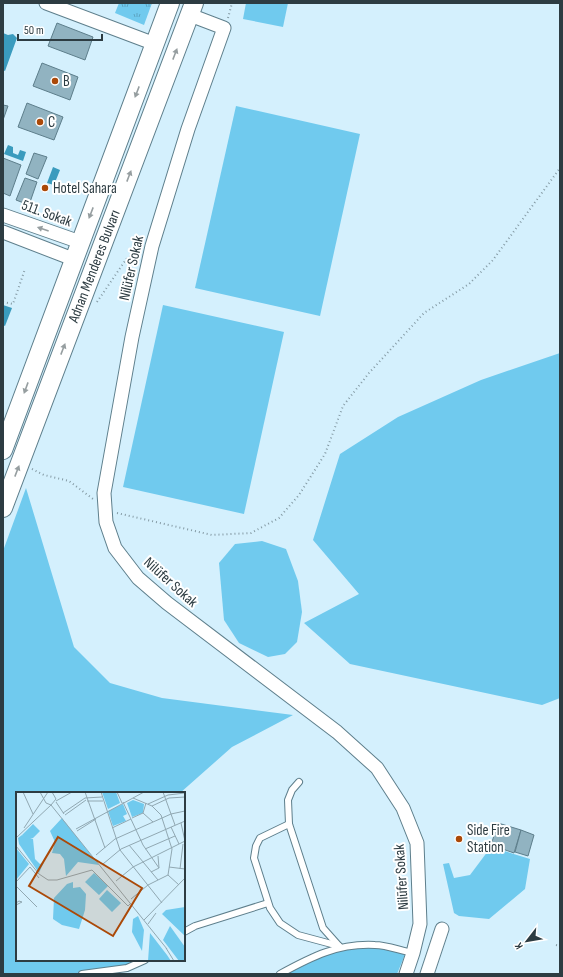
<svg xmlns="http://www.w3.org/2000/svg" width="563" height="977" font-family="'Sofia Sans Condensed',sans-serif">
<defs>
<pattern id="park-tufts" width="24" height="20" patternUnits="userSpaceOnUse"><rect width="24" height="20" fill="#70caee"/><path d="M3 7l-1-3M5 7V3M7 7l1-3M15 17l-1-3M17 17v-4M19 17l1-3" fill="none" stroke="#5ca5c2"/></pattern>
</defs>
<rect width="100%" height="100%" fill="#d4f0fd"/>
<!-- green -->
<g fill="#70caee">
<path d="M246,3H288L283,27L243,19Z"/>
<path d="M236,106L360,134L320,316L195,288Z"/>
<path d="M163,305L284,332L244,514L123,487Z"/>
<path d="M560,353V698L542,705L350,664L304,623L359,594L313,540L340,454L398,417L481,380Z"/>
<path d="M26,488L74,647L110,683L162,698L293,715L232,747L180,793H17V960H145C101,977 50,974 3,974V551Z"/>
<path d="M262,541L286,549L298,581L302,612L297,642L285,654L268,657L239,643L224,620L219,563L235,544Z"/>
<path d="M491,847L530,859L525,889L489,919L459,916L454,913L443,864L449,863L454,878L470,875Z"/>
<path d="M375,944L406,952L397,974H284L339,946Z"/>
</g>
<!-- park -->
<path fill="url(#park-tufts)" d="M119,3H152L144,25L115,13Z"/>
<!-- water -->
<g fill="#3a9bbe">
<path d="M3,33L8,35L13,34L17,38L5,71L3,70Z"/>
<path d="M8,145L13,147V153L18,155L20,150L26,152L23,161L4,154Z"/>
<path d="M53,167L60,170L54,185L47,183Z"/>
<path d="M3,305L12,308L5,326L3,325Z"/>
</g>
<!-- building -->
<g fill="#91b3c1" stroke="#5d7e8b">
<path d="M57,23L93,37L85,60L48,46Z"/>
<path d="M42,63L78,77L70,100L33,86Z"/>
<path d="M27,103L63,117L54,140L18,127Z"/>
<path d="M3,105L8,106L3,120Z"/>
<path d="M34,153L47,157L38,179L26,174Z"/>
<path d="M3,158L21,165L10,196L3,193Z"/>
<path d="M25,178L37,182L29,205L16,200Z"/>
<path d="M498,823L521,830L514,853L491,845Z"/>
<path d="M521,830L534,835L528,856L515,852Z"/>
</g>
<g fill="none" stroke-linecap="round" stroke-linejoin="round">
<!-- service casing -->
<g stroke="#5e7f8c" stroke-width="8">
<g id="service">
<path d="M299,782L292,790L288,800L289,824L323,928L339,946"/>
<path d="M289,824L260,838L256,846L254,858L270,908L280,923L298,935L339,946"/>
<path d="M184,932L195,926L268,903"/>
<path d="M82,974L127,968L145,960"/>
<path d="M280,974C311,957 338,943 375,945C387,945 401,951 413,953"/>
</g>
</g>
<!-- minor casing -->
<g stroke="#5e7f8c" stroke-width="15">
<g id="minor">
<path d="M46,3L155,44"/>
<path d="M190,15L224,28L188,129L152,246L132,337L104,493L106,522L115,548L138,578L167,603L337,732L377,768L403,808L417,843L420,924L413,953L406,974"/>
<path d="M3,215L80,242"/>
<path d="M3,232L73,259"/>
<path d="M427,974L442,929"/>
</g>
</g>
<!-- secondary casing -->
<g stroke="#5e7f8c" stroke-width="20">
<g id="secondary">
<path d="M3,450L170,3"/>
<path d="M3,508L194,3"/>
</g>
</g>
<!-- path -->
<g stroke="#849aa4" stroke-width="2" stroke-dasharray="1 3" stroke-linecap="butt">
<path d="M228,18L232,3"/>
<path d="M3,302L13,304L25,269"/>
<path d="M97,302L127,258L138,253"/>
<path d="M32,469L44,475L69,481L93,499"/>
<path d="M117,513L212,535L251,533L279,518L299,495L325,454L343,406L369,373L424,313L469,284L493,260L560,168"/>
<path d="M556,945L560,946"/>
</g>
<!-- service -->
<use href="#service" stroke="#fff" stroke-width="6"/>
<!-- minor -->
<use href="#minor" stroke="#fff" stroke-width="13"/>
<!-- secondary -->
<use href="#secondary" stroke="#fff" stroke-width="18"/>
</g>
<!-- one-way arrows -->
<defs><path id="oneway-solid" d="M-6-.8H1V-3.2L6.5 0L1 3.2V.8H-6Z"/></defs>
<g fill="#969ea0">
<use href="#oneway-solid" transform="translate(175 54) rotate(-69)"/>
<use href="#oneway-solid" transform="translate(137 92) rotate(111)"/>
<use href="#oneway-solid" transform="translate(129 176) rotate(-69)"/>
<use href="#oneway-solid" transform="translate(91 213) rotate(111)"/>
<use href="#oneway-solid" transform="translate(43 229) rotate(-161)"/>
<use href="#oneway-solid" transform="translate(63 349) rotate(-69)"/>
<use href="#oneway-solid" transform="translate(26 388) rotate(110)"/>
<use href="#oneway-solid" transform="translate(17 471) rotate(-69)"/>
</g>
<!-- markers -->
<g fill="#ab4908" stroke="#fff" stroke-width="1.5">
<circle cx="55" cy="81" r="4"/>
<circle cx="40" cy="122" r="4"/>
<circle cx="45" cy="188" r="4"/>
<circle cx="459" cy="839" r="4"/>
</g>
<g text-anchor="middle" stroke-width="4" stroke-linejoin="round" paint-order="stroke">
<!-- poi labels -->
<g font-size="15" fill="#2d3c42" stroke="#fff" text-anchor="start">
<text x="63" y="86">B</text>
<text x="48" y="127">C</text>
<text x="53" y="193">Hotel Sahara</text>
<text x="467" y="835">Side Fire<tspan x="467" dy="17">Station</tspan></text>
</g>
<!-- street labels -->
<g font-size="15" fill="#2d3c42" stroke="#fff">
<text transform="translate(47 213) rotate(20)" y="5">511. Sokak</text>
<text transform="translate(94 266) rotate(-69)" y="5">Adnan Menderes Bulvarı</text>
<text transform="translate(131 268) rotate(-77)" y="5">Nilüfer Sokak</text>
<text transform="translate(171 582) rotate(42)" y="5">Nilüfer Sokak</text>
<text transform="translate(401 877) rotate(-94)" y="5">Nilüfer Sokak</text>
</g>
</g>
<!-- overview -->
<g transform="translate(16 792)">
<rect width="169" height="169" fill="#d4f0fd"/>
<path d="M86,0H100L104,11L92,17ZM117,8L128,12L127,21L116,25L111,11ZM107,12L111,22L107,24L110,29L97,34L92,19ZM46,26L83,73L62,70L50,84L48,67L44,62L36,61L39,50L34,39ZM6,43L17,47L19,67L24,72L28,70L23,81L3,52L2,46ZM78,81L92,94L83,103L69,90ZM57,90V96L64,95L70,102L69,118L63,137L46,133L37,127L38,106L51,92ZM91,98L105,111L96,120L83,107ZM169,115V144L146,122L150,118ZM134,141L151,163L155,169H132Z" fill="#70caee"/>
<path d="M122,124L128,138L126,159L116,140L117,127Z" fill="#70caee"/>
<path d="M17,32L24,39L17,46H10L6,43ZM0,56L13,72L0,88ZM154,134L169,155V169H163L147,148Z" fill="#70caee"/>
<path fill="none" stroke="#91a8b2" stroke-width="1" d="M7,0L17,22M24,0L30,11L35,13L40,7L36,0M69,0L89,56M85,0L104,58L146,111M101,0L106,11M147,0L159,33M117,6L136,14L145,23L156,57L152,83M40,9L56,0M71,9H87M40,10L48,22M107,10L127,53L143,76M132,12L152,3L169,1M136,14L153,6L169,5M47,21L69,6L86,5M127,21L137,30M49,23L70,8M116,26L127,21L130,11M155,35L163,52M8,36L32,0M96,36L115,27M60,37L128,0M61,39L80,27M0,46L35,13L151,157M113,53L142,88M0,54L23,82L32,88H41L76,78L112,114L115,111M129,57L159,44M80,63L99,47L155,22L169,19M87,72L105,57L169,29M153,75L169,77M164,77L167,52M135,80L143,76L142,64M152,83L163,93M100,89L117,75L169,49L165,31M0,90L14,75L23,86M0,94L21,115M115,107L132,93L152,83M0,111L3,109L6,110L0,113M128,128L169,86M132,132L140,121M150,156L158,169"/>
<path fill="#ab4908" fill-opacity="0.15" stroke="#ab4908" stroke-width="2" d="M42,45L126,96L97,144L13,94Z"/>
<rect width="169" height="169" fill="none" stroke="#2d3c42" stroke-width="2"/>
</g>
<!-- border -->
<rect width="563" height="977" fill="none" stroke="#2d3c42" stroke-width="8"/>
<!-- north arrow -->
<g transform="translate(527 941) rotate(239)" stroke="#ffffff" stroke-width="3" paint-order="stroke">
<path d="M0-3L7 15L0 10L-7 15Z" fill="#2d3c42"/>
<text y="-6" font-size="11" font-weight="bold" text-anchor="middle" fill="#2d3c42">K</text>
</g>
<!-- scale -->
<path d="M18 34v6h84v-6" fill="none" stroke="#2d3c42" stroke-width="2"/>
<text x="24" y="34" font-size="12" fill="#2d3c42" stroke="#ffffff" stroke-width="3" paint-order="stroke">50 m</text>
</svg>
